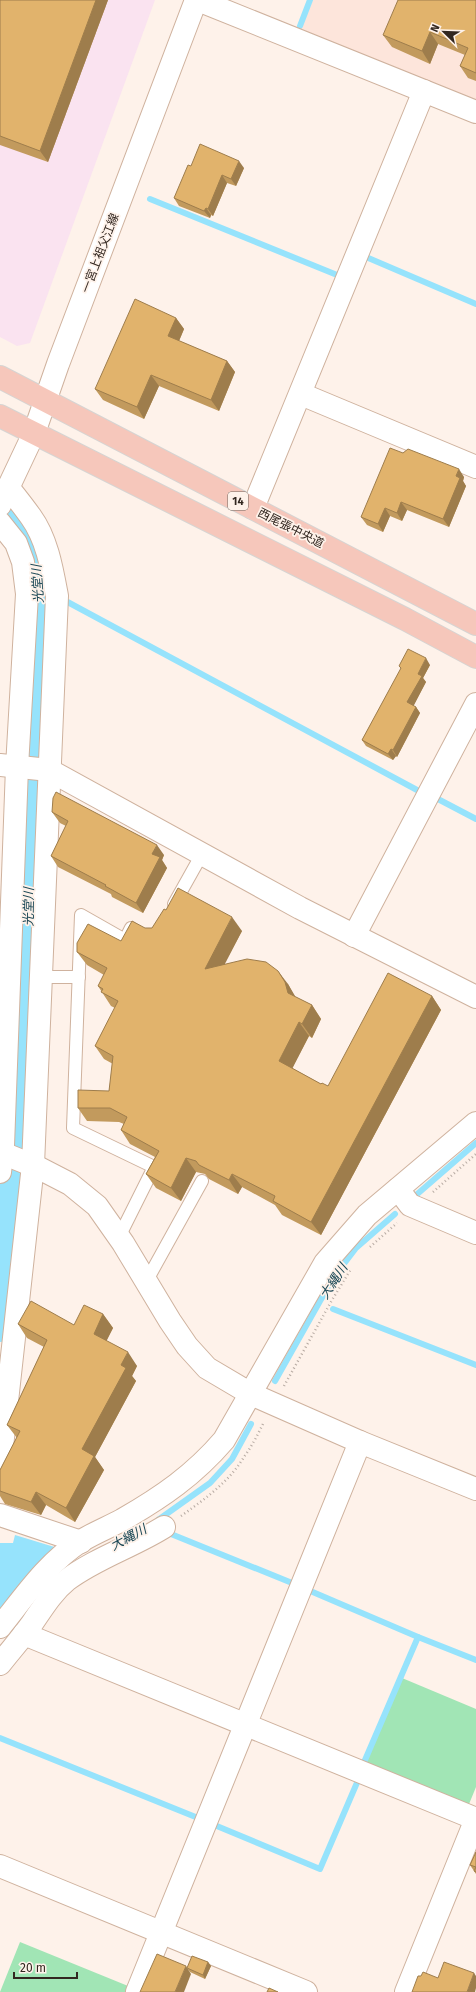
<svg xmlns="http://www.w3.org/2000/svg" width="476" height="1992" font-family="'Fira Sans','Noto Sans JP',sans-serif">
<rect width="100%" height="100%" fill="#fef2ea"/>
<!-- industrial -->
<path fill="#fae3f0" d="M0,0H155L30,343L17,346L0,337Z"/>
<!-- education -->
<path fill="#fde5db" d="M313,0H476V101L301,29Z"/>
<!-- green -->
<g fill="#a1e5b5">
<path d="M402,1678L476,1709V1787L467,1809L364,1768Z"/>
<path d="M20,1942L133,1988L131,1992H0Z"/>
</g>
<!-- water -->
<path fill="#96e3fc" d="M15,1535L61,1549L0,1618V1543H13Z"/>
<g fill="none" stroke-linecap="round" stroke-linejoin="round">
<!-- stream -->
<g stroke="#96e3fc" stroke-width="6">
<path d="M300,26L310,0"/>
<path d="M150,199L342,277"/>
<path d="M366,257L476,304"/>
<path d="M62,599L417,790"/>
<path d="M436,798L476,819"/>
<path d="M415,1196L476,1143"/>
<path d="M333,1309L476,1365"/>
<path d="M275,1381L333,1278L356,1248L395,1214"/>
<path d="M158,1520L210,1483L232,1459L251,1424"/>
<path d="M171,1534L297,1585"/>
<path d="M308,1590L418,1637L476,1660"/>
<path d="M0,1738L203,1820"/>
<path d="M362,1767L418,1637"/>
<path d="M212,1824L320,1869L359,1778"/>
</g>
<!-- river -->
<path stroke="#96e3fc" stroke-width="38" d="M0,501L8,509L23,532L35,553L40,596L30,805L24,1052L11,1230L0,1323"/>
<!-- lane casing -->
<g stroke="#cfb29e" stroke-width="14">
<g id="lane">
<path d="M174,904L202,854"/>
<path d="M40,977H79"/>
<path d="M119,1237L154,1167L73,1128L81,915L125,940L131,928"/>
<path d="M146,1282L202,1181"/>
</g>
</g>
<!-- street casing -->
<g stroke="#cfb29e" stroke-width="24">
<g id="street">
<path d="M198,0L476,112"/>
<path d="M301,394L476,467"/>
<path d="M253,508L424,91"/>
<path d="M0,523L16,543L23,562L27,594L17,767L3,1146L0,1172"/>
<path d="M0,765L49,770L300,908L476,997"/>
<path d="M354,936L476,704"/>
<path d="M398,1189L410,1205L476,1233"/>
<path d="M0,1465L33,1165L57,596C52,569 47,539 31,517C24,507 16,497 8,487"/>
<path d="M0,1515L81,1542"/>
<path d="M0,1627C25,1596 47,1563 81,1541C94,1533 109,1527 122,1520C162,1497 194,1475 224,1440L325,1263L367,1215L476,1123"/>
<path d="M24,1634L476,1819"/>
<path d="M0,1664C10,1651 21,1639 31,1625C42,1609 52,1592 67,1580C94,1559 134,1546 164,1527"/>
<path d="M0,1866L306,1992"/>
<path d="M137,1992L360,1442"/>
<path d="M406,1992L476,1819"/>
</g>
</g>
<!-- secondary casing -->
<g stroke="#cfb29e" stroke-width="24">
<g id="secondary">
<path d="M0,505L34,433L58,364L196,0"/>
<path d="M0,1152L39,1168L70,1184L97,1206L123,1243L170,1321L187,1346L207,1368L251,1394L360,1442L476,1489"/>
</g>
</g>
<!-- primary casing -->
<g stroke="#d6d4d2" stroke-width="24">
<g id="primary">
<path d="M0,377L476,624"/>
<path d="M0,416L405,619L476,657"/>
</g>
</g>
<!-- path -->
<g stroke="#b8aca4" stroke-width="2.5" stroke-dasharray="1 3" stroke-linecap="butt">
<path d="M433,1192L476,1154"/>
<path d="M370,1247L397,1223"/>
<path d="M284,1386L332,1300L351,1269"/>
<path d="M181,1516C205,1499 229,1482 244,1457C252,1446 258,1434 264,1422"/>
</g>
<!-- lane -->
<use href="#lane" stroke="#fff" stroke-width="12"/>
<!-- street -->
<use href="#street" stroke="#fff" stroke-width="22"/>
<!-- secondary -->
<use href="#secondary" stroke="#fff" stroke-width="22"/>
<!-- primary -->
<use href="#primary" stroke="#f6c7bb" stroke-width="22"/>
</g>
<!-- wall -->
<g fill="#c29a5d">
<path d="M0,0H108L48,162L0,145Z"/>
<path d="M476,0V81L468,78L460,66L465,55L438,44L430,64L392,47L383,35Z"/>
<path d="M191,166L244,168L236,186L227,183L213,216L211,215L210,218L179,206L174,198Z"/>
<path d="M176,318L184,329L179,341L227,361L235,372L219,411L159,386L144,419L103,400L95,389Z"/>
<path d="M403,453L464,477L463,481L466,486L449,527L407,510L402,521L390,516L383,532L367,525L361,517Z"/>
<path d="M430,665L423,678L426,682L413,706L416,707L420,713L397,757L396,756L393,760L366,746L362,740L401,669L399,666Z"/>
<path d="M52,812L164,855L162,860L167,868L143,913L112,897L111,894L58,867L51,856L66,826L60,823Z"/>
<path d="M166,910L242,931L224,964L288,984L295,997L312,1005L321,1019L312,1038L309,1036L292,1068L321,1084L328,1086L432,996L441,1010L321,1235L282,1215L275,1205L242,1187L238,1194L209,1179L205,1174L196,1172L181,1201L156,1188L146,1174L155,1157L130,1144L121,1130L124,1124L119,1122L87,1121L78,1108L109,1091L113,1064L104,1059L95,1046L115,1008L111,1006L98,986L104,975L87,965L77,952L121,941L145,928H152Z"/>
<path d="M103,1314L113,1328L106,1341L137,1366L132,1376L136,1381L95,1457L104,1470L75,1522L46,1505L41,1515L5,1504L0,1496V1470L17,1438L7,1425L44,1347L27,1338L18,1324L74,1325Z"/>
<path d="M476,1852V1874L470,1865Z"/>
<path d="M208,1962L211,1966L205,1979L190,1972L187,1968Z"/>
</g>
<!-- shaded-wall -->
<g fill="#9e7d4c">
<path d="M96,0H108L48,162L40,151Z"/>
<path d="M430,32L438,44L430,64L422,51Z"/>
<path d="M239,161L244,168L236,186L231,179Z"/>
<path d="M222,175L227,183L213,216L208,209Z"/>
<path d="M206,208L211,215L210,218L204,211Z"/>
<path d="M176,318L184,329L176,348L168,336Z"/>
<path d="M227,361L235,372L219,411L211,400Z"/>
<path d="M151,375L159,386L144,419L137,407Z"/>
<path d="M459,469L464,477L463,481L466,486L449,527L443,519L456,476Z"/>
<path d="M401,502L407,510L402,521L397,513Z"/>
<path d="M385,508L390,516L383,532L378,524Z"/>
<path d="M426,658L430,665L423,678L426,682L412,709L407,702L418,674Z"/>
<path d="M416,707L420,713L397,757L393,750Z"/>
<path d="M391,749L396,756L393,760L388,754Z"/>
<path d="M157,845L164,855L162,860L167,868L143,913L136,903L152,854Z"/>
<path d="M232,917L242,931L215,983L205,969Z"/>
<path d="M278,971L288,984L295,996L297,1007L288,993Z"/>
<path d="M432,996L441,1010L321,1235L311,1222Z"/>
<path d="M312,1005L321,1019L312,1038L302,1024Z"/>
<path d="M299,1022L309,1036L289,1075L279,1061Z"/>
<path d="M186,1158L196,1172L181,1201L171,1188Z"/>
<path d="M232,1174L242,1187L238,1194L229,1180Z"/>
<path d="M103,1314L113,1328L103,1348L94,1334Z"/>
<path d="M128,1352L137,1366L132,1376L136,1381L95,1457L104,1470L75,1522L66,1508L82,1449L121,1365Z"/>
<path d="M36,1492L46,1505L41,1515L31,1502Z"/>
<path d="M208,1962L211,1966L205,1979L203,1975Z"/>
<path d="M186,1966L191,1974L184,1992H175Z"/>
<path d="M474,1973L476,1976V1988L475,1992H467Z"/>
</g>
<!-- building -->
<g fill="#e1b36c" stroke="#9e7d4c">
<path d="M0,0H96L40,151L0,136Z"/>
<path d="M398,0H476V73L460,66L468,48L430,32L422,51L383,35Z"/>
<path d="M200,144L239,161L231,179L222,175L208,209L206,208L204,211L174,198L188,165L191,166Z"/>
<path d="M135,299L176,318L168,336L227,361L211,400L151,375L137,407L95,389Z"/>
<path d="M390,448L403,453L408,449L459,469L456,476L460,478L443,519L401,502L397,513L385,508L378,524L361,517Z"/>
<path d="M408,649L426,658L418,674L422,676L407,702L416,707L393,750L391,749L388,754L362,740L401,668L399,666Z"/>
<path d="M56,792L157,845L152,854L160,857L136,903L105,886L106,885L51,856L68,821L52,812L53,798Z"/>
<path d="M178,888L232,917L205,969L247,959L266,962L278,971L285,982L288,993L312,1005L302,1024L299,1022L279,1061L321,1084L322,1083L328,1086L388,973L432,996L311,1222L273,1201L275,1196L232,1174L229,1180L199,1165L196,1161L186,1158L171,1188L146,1174L159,1151L121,1130L127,1117L110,1108H78V1090L109,1091L113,1056L95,1046L118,1001L101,992L103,989L98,986L107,968L77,952V943L88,924L121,941L132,921L145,928H152L164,909L166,910Z"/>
<path d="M31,1301L74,1325L84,1305L103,1314L94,1334L128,1352L121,1365L126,1368L82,1449L94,1456L66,1508L36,1492L31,1502L0,1491V1470L20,1431L7,1425L47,1340L18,1324Z"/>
<path d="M476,1852V1872L474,1871L476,1867L470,1865Z"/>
<path d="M157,1954L186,1966L175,1992H140Z"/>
<path d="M192,1956L208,1962L203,1975L187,1968Z"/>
<path d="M444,1962L474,1973L467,1992H412L418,1976H421L423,1972L438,1978Z"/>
<path d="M269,1988L278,1992H267Z"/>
</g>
<g text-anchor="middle" stroke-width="3.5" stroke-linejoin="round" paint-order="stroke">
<!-- shield labels -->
<rect fill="#fef2ea" stroke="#6f645d" stroke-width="1" x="228" y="492" width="20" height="18" rx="3"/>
<g font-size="11" font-weight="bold" fill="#322720">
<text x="238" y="505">14</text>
</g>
<!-- street labels -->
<g font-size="12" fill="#322720" stroke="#fef2ea">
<text transform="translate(100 253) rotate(-69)" y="4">一宮上祖父江線</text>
<text transform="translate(291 528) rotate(27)" y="4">西尾張中央道</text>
</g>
<!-- water labels -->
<g font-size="13" font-style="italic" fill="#194654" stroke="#fef2ea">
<text transform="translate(37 584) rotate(-94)" y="5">光堂川</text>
<text transform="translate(28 907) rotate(-89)" y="5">光堂川</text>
<text transform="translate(333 1281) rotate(-57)" y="5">大縄川</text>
<text transform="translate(128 1537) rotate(-28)" y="5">大縄川</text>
</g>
</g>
<!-- north arrow -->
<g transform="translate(444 32) rotate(293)" stroke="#fef2ea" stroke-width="3" paint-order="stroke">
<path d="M0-3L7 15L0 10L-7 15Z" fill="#322720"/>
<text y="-6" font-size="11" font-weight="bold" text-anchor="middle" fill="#322720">N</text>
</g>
<!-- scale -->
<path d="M14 1972v6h63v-6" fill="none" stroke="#322720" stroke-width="2"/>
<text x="20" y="1972" font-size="12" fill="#322720" stroke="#fef2ea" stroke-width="3" paint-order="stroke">20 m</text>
</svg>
